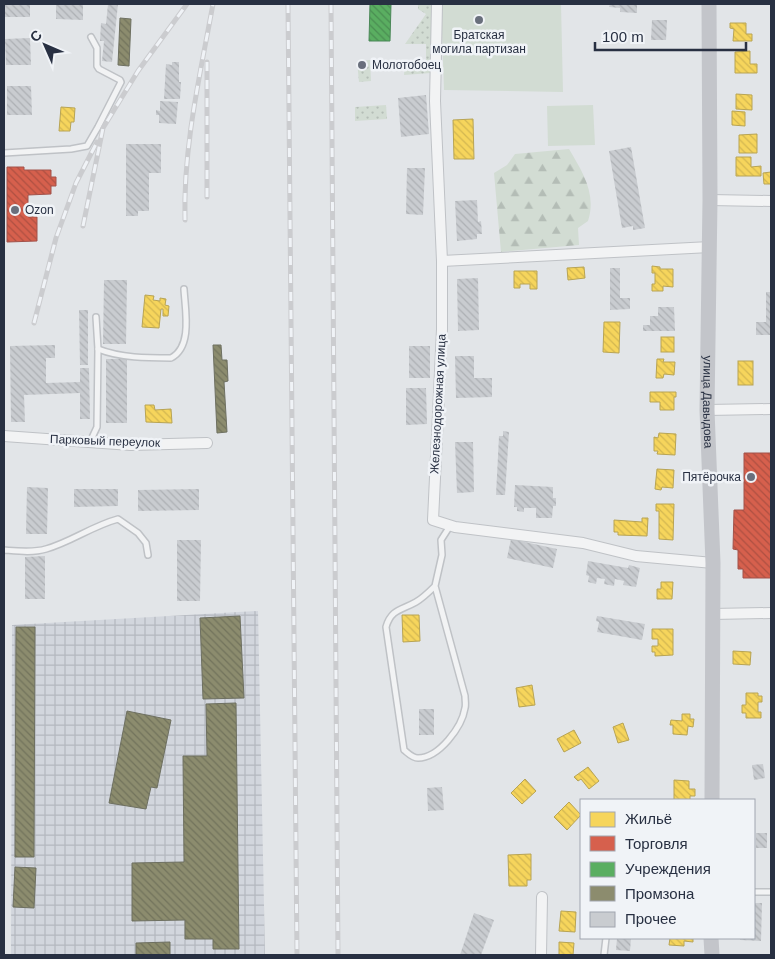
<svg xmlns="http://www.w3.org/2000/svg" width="775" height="959" font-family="Arial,sans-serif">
<defs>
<pattern id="industrial-grid" width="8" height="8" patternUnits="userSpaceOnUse" patternTransform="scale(1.25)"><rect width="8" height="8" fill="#d2d6dd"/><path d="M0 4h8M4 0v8" fill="none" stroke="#b4b8bf"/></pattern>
<pattern id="grass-dots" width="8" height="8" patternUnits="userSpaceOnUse" patternTransform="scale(1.25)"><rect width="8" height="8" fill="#d2dcd3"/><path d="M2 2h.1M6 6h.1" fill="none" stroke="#b4bdb6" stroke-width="1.8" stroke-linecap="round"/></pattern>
<pattern id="forest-firs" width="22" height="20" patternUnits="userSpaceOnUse" patternTransform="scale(1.25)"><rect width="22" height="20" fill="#d2dcd3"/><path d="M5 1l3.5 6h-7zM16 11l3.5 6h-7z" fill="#b4bdb6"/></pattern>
<pattern id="homes-back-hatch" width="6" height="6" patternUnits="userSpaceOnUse" patternTransform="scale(1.25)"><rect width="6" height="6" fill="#f6d55c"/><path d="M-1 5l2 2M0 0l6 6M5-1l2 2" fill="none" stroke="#d3b751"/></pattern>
<pattern id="shops-back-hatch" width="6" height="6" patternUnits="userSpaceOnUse" patternTransform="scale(1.25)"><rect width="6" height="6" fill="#d6604d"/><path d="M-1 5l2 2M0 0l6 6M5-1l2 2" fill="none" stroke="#ae5042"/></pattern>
<pattern id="public-back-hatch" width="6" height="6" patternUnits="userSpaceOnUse" patternTransform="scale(1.25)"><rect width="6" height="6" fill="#5aae61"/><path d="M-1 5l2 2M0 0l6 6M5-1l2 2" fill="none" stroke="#4a8e52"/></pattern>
<pattern id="industry-back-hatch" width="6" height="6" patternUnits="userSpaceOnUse" patternTransform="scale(1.25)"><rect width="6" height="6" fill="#8c8c6e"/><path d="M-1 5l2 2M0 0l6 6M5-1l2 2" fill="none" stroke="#72735c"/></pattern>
<pattern id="building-back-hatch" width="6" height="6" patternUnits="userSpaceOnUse" patternTransform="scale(1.25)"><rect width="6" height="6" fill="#c9ccd0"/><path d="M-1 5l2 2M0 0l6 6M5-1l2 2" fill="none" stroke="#adb0b4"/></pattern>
</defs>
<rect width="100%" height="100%" fill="#e2e5e8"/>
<!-- industrial -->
<path fill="url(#industrial-grid)" d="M258,611L265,955H11L12,625Z"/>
<!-- grass -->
<g fill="url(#grass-dots)">
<path d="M418,4H431V73L404,75L405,63L426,62V44H405L426,14L418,9Z"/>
<path d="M370,60L371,81L359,82L357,61Z"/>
<path d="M386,105L387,119L355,121V107Z"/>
</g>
<!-- forest -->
<path fill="url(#forest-firs)" d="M569,149C582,171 597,194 588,221L578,228L579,245L501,252L494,173L507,165L515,154Z"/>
<!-- green -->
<g fill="#d2dcd3">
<path d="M441,4H561L563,92L444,90Z"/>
<path d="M593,105L595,145L548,146L547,106Z"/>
</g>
<!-- homes -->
<g fill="url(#homes-back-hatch)" stroke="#b8a454">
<path d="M730,23H746V34H752V41H733L734,29L730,28Z"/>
<path d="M750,51V64H757V73H735V52Z"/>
<path d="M736,94L752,95V110L736,109Z"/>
<path d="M61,107L75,108L74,122H71L70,131H59Z"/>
<path d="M732,111L745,112V126L732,125Z"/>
<path d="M473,119L474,159H454L453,120Z"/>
<path d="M757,134V153H739V135Z"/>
<path d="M736,157H751V167L761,166V176H736Z"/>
<path d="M771,172V184H764L763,173Z"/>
<path d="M652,266L660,267V269H673V287L663,286V291H652V284H655V273H652Z"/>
<path d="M584,267L585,278L568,280L567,268Z"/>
<path d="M514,271H537V289H530V284H520V288H514Z"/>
<path d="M145,295L154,296L153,300L160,301V298L166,299L165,305L169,306L168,316H163V309H161L159,328L142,327Z"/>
<path d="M604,322H620L619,353L603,352Z"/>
<rect x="661" y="337" width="13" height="15"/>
<path d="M657,359H664L663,362H675L674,375L664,374L663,378H656Z"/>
<rect x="738" y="361" width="15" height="24"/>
<path d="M650,392H676V397H674V410H660V402H650Z"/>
<path d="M145,405H154L155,410L171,409L172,423L146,422Z"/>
<path d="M659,433L676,434L675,455L657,454L658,451H654V437L658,438Z"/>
<path d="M657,469L674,470L673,488L662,487L661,490L655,489Z"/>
<path d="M656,504H674L673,540L659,539V511H656Z"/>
<path d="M642,518H648L647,536L618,535V532H614V520L642,522Z"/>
<path d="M661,582H673L672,599H657V589H661Z"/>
<path d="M402,615H419L420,641L403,642Z"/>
<path d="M652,629H673V655L655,656V652H652V646H658V639H652Z"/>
<path d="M733,651L751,652L750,665L733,664Z"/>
<path d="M532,685L535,705L519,707L516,688Z"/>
<path d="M746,693H758V696H762V702H758V712H761V718H746V713H742V705H746Z"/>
<path d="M682,714H690V719H694L693,727L688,726L687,735L673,734V725H670L671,720L682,721Z"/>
<path d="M623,723L629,740L618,743L613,727Z"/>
<path d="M574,730L581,743L564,752L557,739Z"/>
<path d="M588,767L599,781L589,789L581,779L578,781L574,777Z"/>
<path d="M525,779L536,791L522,804L511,793Z"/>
<path d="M674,780L689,781V789H695V796H690V800H674Z"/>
<path d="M569,802L581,815L567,830L554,817Z"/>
<path d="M531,854V880H527V886H509L508,855Z"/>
<path d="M561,911L576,912L575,932L559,931Z"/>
<path d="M670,938H693V942L684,941V946L669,945Z"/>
<path d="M559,942L574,943L573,955H559Z"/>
</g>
<!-- shops -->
<g fill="url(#shops-back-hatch)" stroke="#a2524a">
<path d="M7,167H24V170H51V177H56V186H51V194L28,195V217H37V241L7,242Z"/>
<path d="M744,453H771V578H743V569H738V550L733,549L734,510H744Z"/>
</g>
<!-- public -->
<path fill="url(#public-back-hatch)" stroke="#4b8858" d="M370,4H391L390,41H369Z"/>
<!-- industry -->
<g fill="url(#industry-back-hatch)" stroke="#6e7061">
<path d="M120,18L131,19L129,66L118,65Z"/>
<path d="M213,345H221L222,360H227L228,381L224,382L227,432L217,433Z"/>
<path d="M240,616L244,698L203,699L200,618Z"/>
<path d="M16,627H35L34,857H15Z"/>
<path d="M236,703L239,949H213V939H185V920L132,921V863L184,862L183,756H207L206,704Z"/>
<path d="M127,711L171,720L157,788L151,787L146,809L109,803Z"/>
<path d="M15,867L36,868L34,908L13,907Z"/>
<path d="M170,942V955H136V943Z"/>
</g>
<!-- building -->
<g fill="url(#building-back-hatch)">
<rect x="5" y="4" width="25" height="13"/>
<path d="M56,4H83V20L56,19Z"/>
<path d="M108,4H118L112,62L102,61L104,41H100L101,23L106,24Z"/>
<path d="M610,4H637V13L620,12V8L609,7Z"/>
<path d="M652,20H667L666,40H651Z"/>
<path d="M30,38L31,65H6L5,39Z"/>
<path d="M172,62H179V82H181L180,99H164L166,64L172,65Z"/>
<path d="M7,86H31L32,115H7Z"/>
<path d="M426,95L429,134L401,137L398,98Z"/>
<path d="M160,101L178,102L176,124L159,123V115H156V110L160,111Z"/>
<path d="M126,144H161V173H149V211H138V216H126Z"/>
<path d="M631,147L645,228L633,230V226L622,228L609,151Z"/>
<path d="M407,168H425L423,215L406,214Z"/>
<path d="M477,200L478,222L481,221L482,234H477V239L457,241L455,201Z"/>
<path d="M610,268H620V298H630V309L610,310Z"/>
<path d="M478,278L479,330L458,331L457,279Z"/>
<path d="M104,280H127L126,344H103Z"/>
<path d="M766,292H771V335H756V322H766Z"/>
<path d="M658,307H674L675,331H643V325H650V316H658Z"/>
<path d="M79,310H88V365H80Z"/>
<path d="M55,345V358H46V383L80,382V368H89L90,419H80V393L24,395L25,422H11L10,346Z"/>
<rect x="409" y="346" width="21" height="32"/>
<path d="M455,356H474V378H492V397L456,398Z"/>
<rect x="106" y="359" width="21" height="64"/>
<path d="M406,388H426L427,424L406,425Z"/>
<path d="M503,431L509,432L505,495H496L499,436H503Z"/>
<path d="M455,442H473L474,492L457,493Z"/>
<path d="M515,485L553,487V498H556V506H553L552,518H536V508H524V512L517,511V507H514Z"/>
<path d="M27,487L48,488L47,534H26Z"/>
<path d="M74,489H118V506L74,507Z"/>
<path d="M199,489V510L138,511V490Z"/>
<path d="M511,539L557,549L553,568L507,558Z"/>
<path d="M177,540H201L200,601H177Z"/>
<path d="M45,556V599H25V557Z"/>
<path d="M588,561L628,568L629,565L640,568L636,587L623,585L624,581L615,579L614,586L604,584L605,579L597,578L596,584L588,582L589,576L586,575Z"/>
<path d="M597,616L645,624L642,640L597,632L599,622L596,621Z"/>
<rect x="419" y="709" width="15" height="26"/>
<path d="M763,764L765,778L754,780L752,765Z"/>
<path d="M442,787L444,810L428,811L427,788Z"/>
<rect x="756" y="833" width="11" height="15"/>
<path d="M754,903H762L761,941L740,940V938H754Z"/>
<path d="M474,913L494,920L481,955H460Z"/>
<path d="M617,938H631L630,951L616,950Z"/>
</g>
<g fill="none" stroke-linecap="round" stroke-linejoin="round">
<!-- lane casing -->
<g stroke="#bfc2c6" stroke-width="8">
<g id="lane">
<path d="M4,153L71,149L87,146L98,127L121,82L120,80L99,69L97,66V48L91,37"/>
<path d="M98,349C121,358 147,358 171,358C193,347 185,309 184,289"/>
<path d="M90,442L97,427L98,349L96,317"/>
<path d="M4,550C17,551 33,553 46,549C71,542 92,526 118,519L138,533L146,543L148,555"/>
<path d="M435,586C430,591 423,598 416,602C402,610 391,609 386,627L404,750C408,753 412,758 418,758C439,758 462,727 465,708C466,705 465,700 465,696L435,586L442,555L441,540L450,526"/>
<path d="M754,892H771"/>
<path d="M604,955L606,938"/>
</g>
</g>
<!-- street casing -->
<g stroke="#bfc2c6" stroke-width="12">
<g id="street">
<path d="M437,4L435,101L442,261V329L433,520L455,527L583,543L636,556L713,563"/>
<path d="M710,200L771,201"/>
<path d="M442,261L710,247"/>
<path d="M707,410L771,409"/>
<path d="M4,436L131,445L207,443"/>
<path d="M712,614L771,613"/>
<path d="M541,955L542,897"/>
</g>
</g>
<!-- lane -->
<use href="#lane" stroke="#f2f3f4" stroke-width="5"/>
<!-- street -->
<use href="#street" stroke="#f2f3f4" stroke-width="10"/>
<!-- secondary -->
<g stroke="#c3c5ca" stroke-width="15">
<path id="s1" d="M709,4L710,200L707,410L713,563L712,800"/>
<path d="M711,938L712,955"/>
</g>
<!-- rail casing -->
<g stroke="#cbcccf" stroke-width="5">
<g id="rail">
<path d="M288,4L297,955"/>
<path d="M331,4L338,955"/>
<path d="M207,197V62"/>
<path d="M185,220C183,147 200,75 213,4"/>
<path d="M83,226L103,128L138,71L187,4"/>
<path d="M34,323L56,238L76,183L97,142"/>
</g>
</g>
<!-- rail -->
<use href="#rail" stroke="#f0f3f7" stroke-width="3" stroke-dasharray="9" stroke-linecap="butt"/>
</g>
<!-- markers -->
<g fill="#696f7c" stroke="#f0f3f7" stroke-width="2">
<circle cx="479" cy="20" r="5"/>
<circle cx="362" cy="65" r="5"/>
<circle cx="15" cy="210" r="5"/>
<circle cx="751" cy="477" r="5"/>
</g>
<g text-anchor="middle" stroke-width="5" stroke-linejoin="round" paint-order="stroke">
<!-- poi labels -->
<g font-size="12" fill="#283042" stroke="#f0f3f7" text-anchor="start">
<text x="479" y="39" text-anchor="middle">Братская<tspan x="479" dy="14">могила партизан</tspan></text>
<text x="372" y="69">Молотобоец</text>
<text x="25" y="214">Ozon</text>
<text x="741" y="481" text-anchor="end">Пятёрочка</text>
</g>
<!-- street labels -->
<g font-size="12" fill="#283042" stroke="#f0f3f7">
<text dy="4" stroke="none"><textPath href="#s1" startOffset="398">улица Давыдова</textPath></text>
<text transform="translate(438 404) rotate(-87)" y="4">Железнодорожная улица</text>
<text transform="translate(105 441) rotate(2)" y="4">Парковый переулок</text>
</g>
</g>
<!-- border -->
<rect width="775" height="959" fill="none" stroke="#283042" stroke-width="10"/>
<!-- legend -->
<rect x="580" y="799" width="175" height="140" fill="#f0f3f7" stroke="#a0a5af"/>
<rect x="590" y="812" width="25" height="15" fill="#f6d55c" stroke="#a0a5af"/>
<text x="625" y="824" font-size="15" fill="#283042">Жильё</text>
<rect x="590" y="836" width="25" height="15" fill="#d6604d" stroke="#a0a5af"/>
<text x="625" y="849" font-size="15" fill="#283042">Торговля</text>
<rect x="590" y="862" width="25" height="15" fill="#5aae61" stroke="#a0a5af"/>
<text x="625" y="874" font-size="15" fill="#283042">Учреждения</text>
<rect x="590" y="886" width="25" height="15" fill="#8c8c6e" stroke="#a0a5af"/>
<text x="625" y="899" font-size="15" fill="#283042">Промзона</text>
<rect x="590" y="912" width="25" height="15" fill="#c9ccd0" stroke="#a0a5af"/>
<text x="625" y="924" font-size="15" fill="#283042">Прочее</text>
<!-- north arrow -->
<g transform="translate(45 45) rotate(315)" stroke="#f0f3f7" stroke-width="4" paint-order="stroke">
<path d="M0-4L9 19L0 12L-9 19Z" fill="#283042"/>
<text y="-8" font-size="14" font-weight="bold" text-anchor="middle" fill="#283042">С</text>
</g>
<!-- scale -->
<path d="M595 42v8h151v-8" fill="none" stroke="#283042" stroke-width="2.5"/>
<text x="602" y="42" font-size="15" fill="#283042" stroke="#f0f3f7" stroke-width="4" paint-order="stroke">100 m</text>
</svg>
